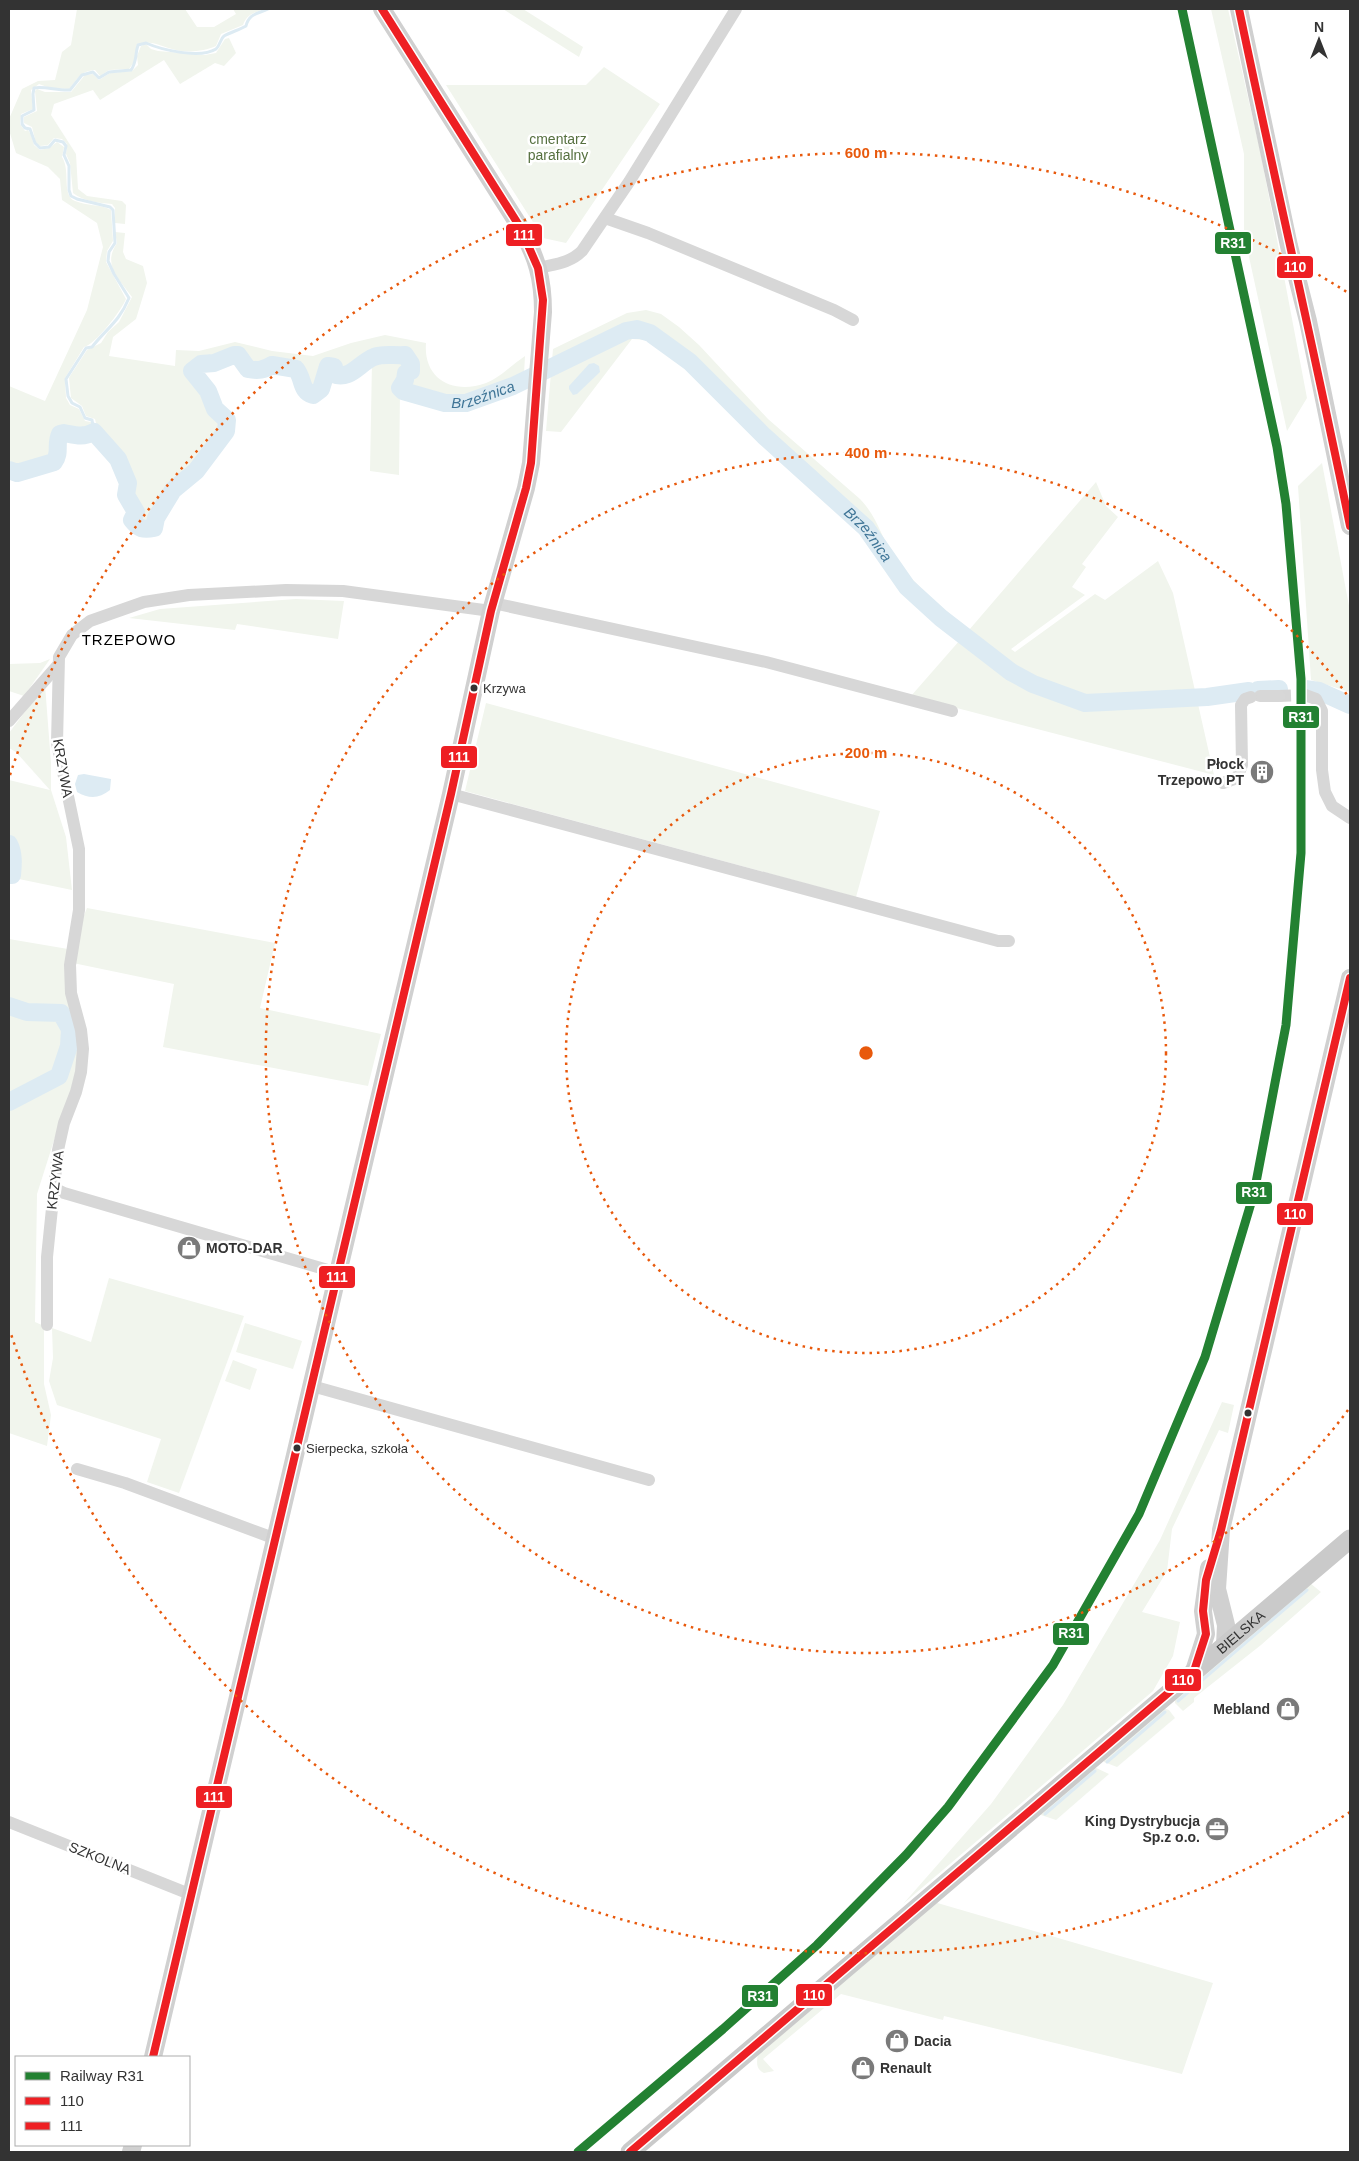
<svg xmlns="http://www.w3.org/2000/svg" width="1359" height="2161" font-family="Arial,sans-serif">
<rect width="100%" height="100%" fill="#fff"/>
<!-- green -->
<g fill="#f1f5ed">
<path d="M77,9H185L197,27H214L236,14L233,9H264C254,13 247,14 243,25L221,34L216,46C205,51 189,53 176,50C163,47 150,39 137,44L134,62L129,69L109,70L100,76L95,70C80,71 78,79 69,89L50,88L39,84L31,90L33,109L21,114L20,124L25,131L28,130L31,135L34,145L40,150L49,148L57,142L64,147L62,157C71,171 61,195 75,201C87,206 100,204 111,210L113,241L107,251L106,262L126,299C121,311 95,345 84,347L65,378L66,398L70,405L79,409L85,421L91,422V428L78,434L60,430L54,441L56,457L38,466L16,471L9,467V386L45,401L87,310L103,247L97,223L62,200L60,179L48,167L16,153L9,130V119L22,89L38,81L55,80L62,52L71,45Z"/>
<path d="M503,9H523L583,47L579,57Z"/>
<path d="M1211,9H1228L1261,155L1307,398L1287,431L1244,234V154Z"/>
<path d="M229,38L236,53L224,66L215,63L180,84L164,60L100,100L93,90L54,104L51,115L76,154L78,189L87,196L122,201L126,205L125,224L115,223V208L112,204C99,203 83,201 73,193L70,163L66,154L67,144L62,139L54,138L48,145L40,146L36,143L32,127L24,123V117L37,111L35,91L37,89L45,92H71L85,75L93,74L99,80L110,73L132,71L138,65L137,56L141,46L146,44L151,49L158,51L205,55L216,53L225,39Z"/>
<path d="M604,67L660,104L566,243L543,238L446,85H586Z"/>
<path d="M115,232L125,233L123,252L126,259L143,266L147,283L136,319L113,337L109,356L175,366L176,350L199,351L235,342L272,351L313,356L351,343L385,335L426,343C423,380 454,395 486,383C499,378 513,364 525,356L524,374L521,378L466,400L444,399L403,388L407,381L408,373L412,372L414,365L407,353C385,355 366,352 350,371L337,374L335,366L330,363C321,368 320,379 319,388L312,393L308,392C302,385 304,377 298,368L274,363L264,367L255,368L248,365L237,352L211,361L200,362L192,368L189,373L206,393L213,410L225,421V429L195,470L170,490L156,515L153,524L149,527L138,526L135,520L137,510L128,495C132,487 124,461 118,454C107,442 99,437 95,419L86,416L82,406L71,398L69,378L70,376L87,350L101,343L108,332L119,322L132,297C119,279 102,265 117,243Z"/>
<path d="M646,310L661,314L679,327L699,345L768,419L860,499C878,518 880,535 893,555C913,585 942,607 969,630L1096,482L1106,506L1118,517L1082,564L1086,567L1072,587L1085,595L1011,649L1015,652L1095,594L1105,600L1158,561L1173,593L1214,775L911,696L960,640L911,597L860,530L836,507L775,457L694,375L665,349L649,340L632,339L561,432L546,431L553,349L627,313Z"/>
<path d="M386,356L392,359L403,358L410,364L409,370L405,371L403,379L397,387L400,391L399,475L370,471L372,361L375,358Z"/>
<path d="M1322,463L1350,611V692L1311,680L1298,486Z"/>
<path d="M296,599L344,601L338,639L237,624L235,630L129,618L160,609Z"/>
<path d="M50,659L24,696L9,691V664L40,663Z"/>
<path d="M45,685L51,763V790L66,837L72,890L14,878L13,848L9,840V780L50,790L16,752L9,748V733Z"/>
<path d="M486,703L880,811L856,897L465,791Z"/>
<path d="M87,908L275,943L260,1008L381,1034L368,1086L163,1047L174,984L73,963L78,930Z"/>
<path d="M9,939L68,949L78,1031L76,1081L63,1112L37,1194L35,1322L44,1326V1384L51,1415L47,1446L9,1433V1105L62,1076C71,1064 74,1043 71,1028C70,1022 66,1015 63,1009L38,1010L9,1004Z"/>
<path d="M9,1008L27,1014L59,1016C74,1040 66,1051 56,1075L9,1100Z"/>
<path d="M109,1278L244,1316L179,1493L147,1482L161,1439L57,1405L49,1381L53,1358L52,1328L91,1342Z"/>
<path d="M245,1323L302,1341L293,1369L236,1352Z"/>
<path d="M233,1360L257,1369L250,1390L225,1381Z"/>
<path d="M1222,1402L1234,1405L1228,1433L1219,1430L1172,1529L1167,1571L1142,1612L1180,1622L1173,1656L1153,1691L903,1904L991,1804L1063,1705L1160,1540Z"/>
<path d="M1310,1583L1321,1592L1261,1645L1194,1698V1702L1183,1711L1175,1703V1700Z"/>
<path d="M1163,1708L1169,1710L1175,1718L1117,1767L1104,1762L1103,1759Z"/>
<path d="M1092,1766L1109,1774L1056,1820L1038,1814Z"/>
<path d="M934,1902L1213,1983L1182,2074L944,2016L943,2020L841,1994L763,2059L774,2071L764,2073C755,2068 757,2062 758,2053Z"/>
</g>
<!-- water -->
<g fill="#ddebf3">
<path d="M594,363L599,366L600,372L577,394L573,395L569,389V386L589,364Z"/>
<path d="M84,774L111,779L110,790C99,799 89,799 77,792L75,784L78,775Z"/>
</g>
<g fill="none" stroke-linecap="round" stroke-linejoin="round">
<!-- stream -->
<g stroke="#ddebf3" stroke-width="3">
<path d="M94,432L92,420L85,418L80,407L72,403L68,396L66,379L86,348L92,347C107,328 119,322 129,298L114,274L108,261L109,252L115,243L113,210L110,207L77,199L71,196L69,190V166L64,155L66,146L63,142L55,140L49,147L40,148L35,143L30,129L25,128L22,124V116L34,110L33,94L34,88C45,86 58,91 70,90L82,75L93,72L99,78L109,72L131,70C137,62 135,54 138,45L146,43C162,50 200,59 216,49C220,46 220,39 224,36C231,32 239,30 246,26C249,13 258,14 268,9"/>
<path d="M1178,1701L1307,1590"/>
<path d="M1107,1762L1165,1712"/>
<path d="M1045,1814L1095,1771"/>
</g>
<!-- river -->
<g stroke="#ddebf3" stroke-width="18">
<path id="s1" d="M9,470L17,473L54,462C61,453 55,444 60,434L64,433C75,435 82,438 94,432L118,459L128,483L126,495L136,512L132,520C139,529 143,530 154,528L156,518L173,490L196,471L226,431L227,420L215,409L208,391L192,371L201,364L214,363L234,355H238L248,369C258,371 264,370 272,365L296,369C304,379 300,391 313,395L321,389L328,366L334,367L333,374C350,381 359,363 374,357C383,353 395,356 405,355L411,364V371L406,373L405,380L400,388L403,391L445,403H466L513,386L626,331L637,329L650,333L690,362L764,436L866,528L907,587L941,618L1011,672L1033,684L1085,703L1207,697L1249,691"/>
<path d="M1305,689L1319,691L1350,705"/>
<path d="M1258,690L1279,689"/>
<path d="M9,844C14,853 13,865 12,875H9"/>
<path d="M9,1006L27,1012L61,1013L70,1029L69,1046L59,1076L9,1102"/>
</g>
<!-- street-tunnel -->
<path stroke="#d6d6d6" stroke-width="12" stroke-dasharray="12 6" stroke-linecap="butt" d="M1279,696L1305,695"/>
<!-- street -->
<g stroke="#d7d7d7" stroke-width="12">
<path d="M605,218L648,233L834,310L853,320"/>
<path d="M539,268C555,264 570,263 582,251L629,182L736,9"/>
<path d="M493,603L766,662L952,711"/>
<path d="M1305,695L1316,699L1322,711V770L1325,792L1332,806L1350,818"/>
<path d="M1260,696H1279"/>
<path d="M9,721L58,665"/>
<path d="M1223,783L1237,778L1242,765L1241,705L1245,699L1251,697"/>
<path d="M451,794L998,941H1009"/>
<path d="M53,1188L64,1193L338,1273"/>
<path d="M47,1325V1257L58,1150L64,1123L76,1092L81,1072L83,1049L81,1030L71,993L70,965L79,910V849L57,743L59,657L72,635L90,621L144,602L189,595L286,590L343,591L491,611"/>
<path d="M312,1386L649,1480"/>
<path d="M77,1469L125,1483L276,1539"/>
<path d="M9,1822L192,1895"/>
</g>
<!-- secondary -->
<g stroke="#d0d0d0" stroke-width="18">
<path d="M1239,9L1289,246L1308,321L1350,526"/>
<path d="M1225,1645L1226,1625L1217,1589L1221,1530L1350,978"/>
<path d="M1194,1671L1206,1634L1203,1611L1209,1568"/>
<path d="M153,2057L451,794L491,611L526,488L531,463L543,312C543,279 537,257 520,227L382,9"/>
<path d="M131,2152L133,2145"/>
</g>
<!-- primary -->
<path stroke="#cacaca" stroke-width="19" id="s2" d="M630,2152L1350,1539"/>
<!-- bus-1 casing -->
<g stroke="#fff" stroke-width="11">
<g id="bus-1">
<path d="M1239,9C1275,182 1315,353 1350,526"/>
<path d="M630,2152L1194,1671L1206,1634L1203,1611L1206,1580L1221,1530L1350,978"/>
</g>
</g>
<!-- bus-2 casing -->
<g stroke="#fff" stroke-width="11">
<path id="bus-2" d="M153,2057L451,794L491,611L526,488L531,463L543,300L538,268L520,227L382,9"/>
</g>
<!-- bus-1 -->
<use href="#bus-1" stroke="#ee1f23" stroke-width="8"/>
<!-- bus-2 -->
<use href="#bus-2" stroke="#ee1f23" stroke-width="8"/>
<!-- rail-1 casing -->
<g stroke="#fff" stroke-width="12">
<path id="rail-1" d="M578,2152L723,2029L817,1945L906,1855L948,1807L1053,1665L1139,1514L1205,1357L1254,1193L1286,1025L1301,853V679L1286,504L1277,447L1182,9"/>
</g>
<!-- rail-1 -->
<use href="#rail-1" stroke="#238132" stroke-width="9"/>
</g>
<!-- distance rings -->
<g fill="none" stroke="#e8590c" stroke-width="2.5" stroke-dasharray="2.5 5">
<circle cx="866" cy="1053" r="300"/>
<path d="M1348 1410A600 600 0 1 1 1348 696"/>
<path d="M1350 1812A900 900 0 0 1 10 1331M10 775A900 900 0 0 1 1350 294"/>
</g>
<!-- icons -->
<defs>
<g id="building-disc" transform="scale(1.25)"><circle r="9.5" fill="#7a7a7a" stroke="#fff"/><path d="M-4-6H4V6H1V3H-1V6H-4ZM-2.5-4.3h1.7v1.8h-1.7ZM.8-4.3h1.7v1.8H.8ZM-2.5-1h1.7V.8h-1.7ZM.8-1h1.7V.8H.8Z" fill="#fff"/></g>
<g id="shop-disc" transform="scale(1.25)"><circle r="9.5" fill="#7a7a7a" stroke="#fff"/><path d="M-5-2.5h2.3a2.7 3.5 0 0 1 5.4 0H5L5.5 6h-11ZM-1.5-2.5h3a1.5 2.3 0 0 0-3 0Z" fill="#fff"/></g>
<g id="office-disc" transform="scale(1.25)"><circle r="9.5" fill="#7a7a7a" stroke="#fff"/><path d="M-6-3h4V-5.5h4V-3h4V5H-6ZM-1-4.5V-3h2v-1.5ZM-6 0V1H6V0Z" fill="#fff"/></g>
</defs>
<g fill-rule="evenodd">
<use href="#building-disc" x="1262" y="772"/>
<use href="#shop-disc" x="189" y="1248"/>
<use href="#shop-disc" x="1288" y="1709"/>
<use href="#office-disc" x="1217" y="1829"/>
<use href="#shop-disc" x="897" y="2041"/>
<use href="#shop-disc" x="863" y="2068"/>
</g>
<!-- markers -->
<g fill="#333" stroke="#fff" stroke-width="2">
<circle cx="474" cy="688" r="4.5"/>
<circle cx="1248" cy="1413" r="4.5"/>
<circle cx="297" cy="1448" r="4.5"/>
</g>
<g text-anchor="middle" stroke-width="5" stroke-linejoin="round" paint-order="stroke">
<!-- bus labels -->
<g font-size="13" fill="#333" stroke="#fff" text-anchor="start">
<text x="483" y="693">Krzywa</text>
<text x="306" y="1453">Sierpecka, szkoła</text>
</g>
<!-- park labels -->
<g font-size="14" fill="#56703f" stroke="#fff">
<text x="558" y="144">cmentarz<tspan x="558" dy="16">parafialny</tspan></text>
</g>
<!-- poi labels -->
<g font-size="14" font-weight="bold" fill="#333" stroke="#fff" text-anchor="end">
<text x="1244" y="769">Płock<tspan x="1244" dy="16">Trzepowo PT</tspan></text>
<text x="206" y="1253" text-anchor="start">MOTO-DAR</text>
<text x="1270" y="1714">Mebland</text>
<text x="1200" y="1826">King Dystrybucja<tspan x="1200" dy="16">Sp.z o.o.</tspan></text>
<text x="914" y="2046" text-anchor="start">Dacia</text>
<text x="880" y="2073" text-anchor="start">Renault</text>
</g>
<!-- street labels -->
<g font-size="14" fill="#333" stroke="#fff">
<text transform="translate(63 768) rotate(80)" y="5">KRZYWA</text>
<text transform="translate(55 1180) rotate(-83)" y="5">KRZYWA</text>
<text dy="5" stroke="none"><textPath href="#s2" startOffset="802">BIELSKA</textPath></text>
<text transform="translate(100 1858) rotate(22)" y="5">SZKOLNA</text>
</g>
<!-- water labels -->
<g font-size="15" font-style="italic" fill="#3f7597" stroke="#fff">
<text dy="5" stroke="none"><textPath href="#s1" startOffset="835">Brzeźnica</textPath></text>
<text dy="5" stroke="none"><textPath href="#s1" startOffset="1315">Brzeźnica</textPath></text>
</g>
<!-- neighbourhood labels -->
<g font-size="15" letter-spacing="1" fill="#000" stroke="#fff">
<text x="129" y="645">TRZEPOWO</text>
</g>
</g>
<circle cx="866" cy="1053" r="8" fill="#e8590c" stroke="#fff" stroke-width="2.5"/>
<g font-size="15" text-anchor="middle" font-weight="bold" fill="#e8590c" stroke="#fff" stroke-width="5" stroke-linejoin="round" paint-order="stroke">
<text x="866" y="158">600 m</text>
<text x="866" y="458">400 m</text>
<text x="866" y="758">200 m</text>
</g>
<g stroke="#fff" stroke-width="2">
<rect x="505" y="223" width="38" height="24" rx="5" fill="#ee1f23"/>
<rect x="1214" y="231" width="38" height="24" rx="5" fill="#238132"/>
<rect x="1276" y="255" width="38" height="24" rx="5" fill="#ee1f23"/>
<rect x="1282" y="705" width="38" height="24" rx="5" fill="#238132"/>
<rect x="440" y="745" width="38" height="24" rx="5" fill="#ee1f23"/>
<rect x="1235" y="1181" width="38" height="24" rx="5" fill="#238132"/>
<rect x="1276" y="1202" width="38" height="24" rx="5" fill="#ee1f23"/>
<rect x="318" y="1265" width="38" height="24" rx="5" fill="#ee1f23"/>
<rect x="1052" y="1622" width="38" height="24" rx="5" fill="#238132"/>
<rect x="1164" y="1668" width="38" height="24" rx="5" fill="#ee1f23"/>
<rect x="195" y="1785" width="38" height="24" rx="5" fill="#ee1f23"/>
<rect x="795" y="1983" width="38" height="24" rx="5" fill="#ee1f23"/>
<rect x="741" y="1984" width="38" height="24" rx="5" fill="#238132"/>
</g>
<g font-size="14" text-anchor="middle" font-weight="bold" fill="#fff">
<text x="524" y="240">111</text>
<text x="1233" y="248">R31</text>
<text x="1295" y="272">110</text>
<text x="1301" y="722">R31</text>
<text x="459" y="762">111</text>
<text x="1254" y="1197">R31</text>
<text x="1295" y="1219">110</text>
<text x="337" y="1282">111</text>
<text x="1071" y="1638">R31</text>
<text x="1183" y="1685">110</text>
<text x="214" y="1802">111</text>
<text x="814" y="2000">110</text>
<text x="760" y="2001">R31</text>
</g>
<!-- border -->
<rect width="1359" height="2161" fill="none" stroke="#333333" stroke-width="20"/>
<!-- legend -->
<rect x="15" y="2056" width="175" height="90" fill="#ffffff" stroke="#adadad"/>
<rect x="25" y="2072" width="25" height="8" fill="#238132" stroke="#adadad"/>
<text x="60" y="2081" font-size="15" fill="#333333">Railway R31</text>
<rect x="25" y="2097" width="25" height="8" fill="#ee1f23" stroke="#adadad"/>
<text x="60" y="2106" font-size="15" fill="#333333">110</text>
<rect x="25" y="2122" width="25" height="8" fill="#ee1f23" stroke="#adadad"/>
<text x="60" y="2131" font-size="15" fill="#333333">111</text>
<!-- north arrow -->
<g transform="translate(1319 40)" stroke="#ffffff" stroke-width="4" paint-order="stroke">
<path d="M0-4L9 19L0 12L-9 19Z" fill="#333333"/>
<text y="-8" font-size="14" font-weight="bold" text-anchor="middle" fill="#333333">N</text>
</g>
</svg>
